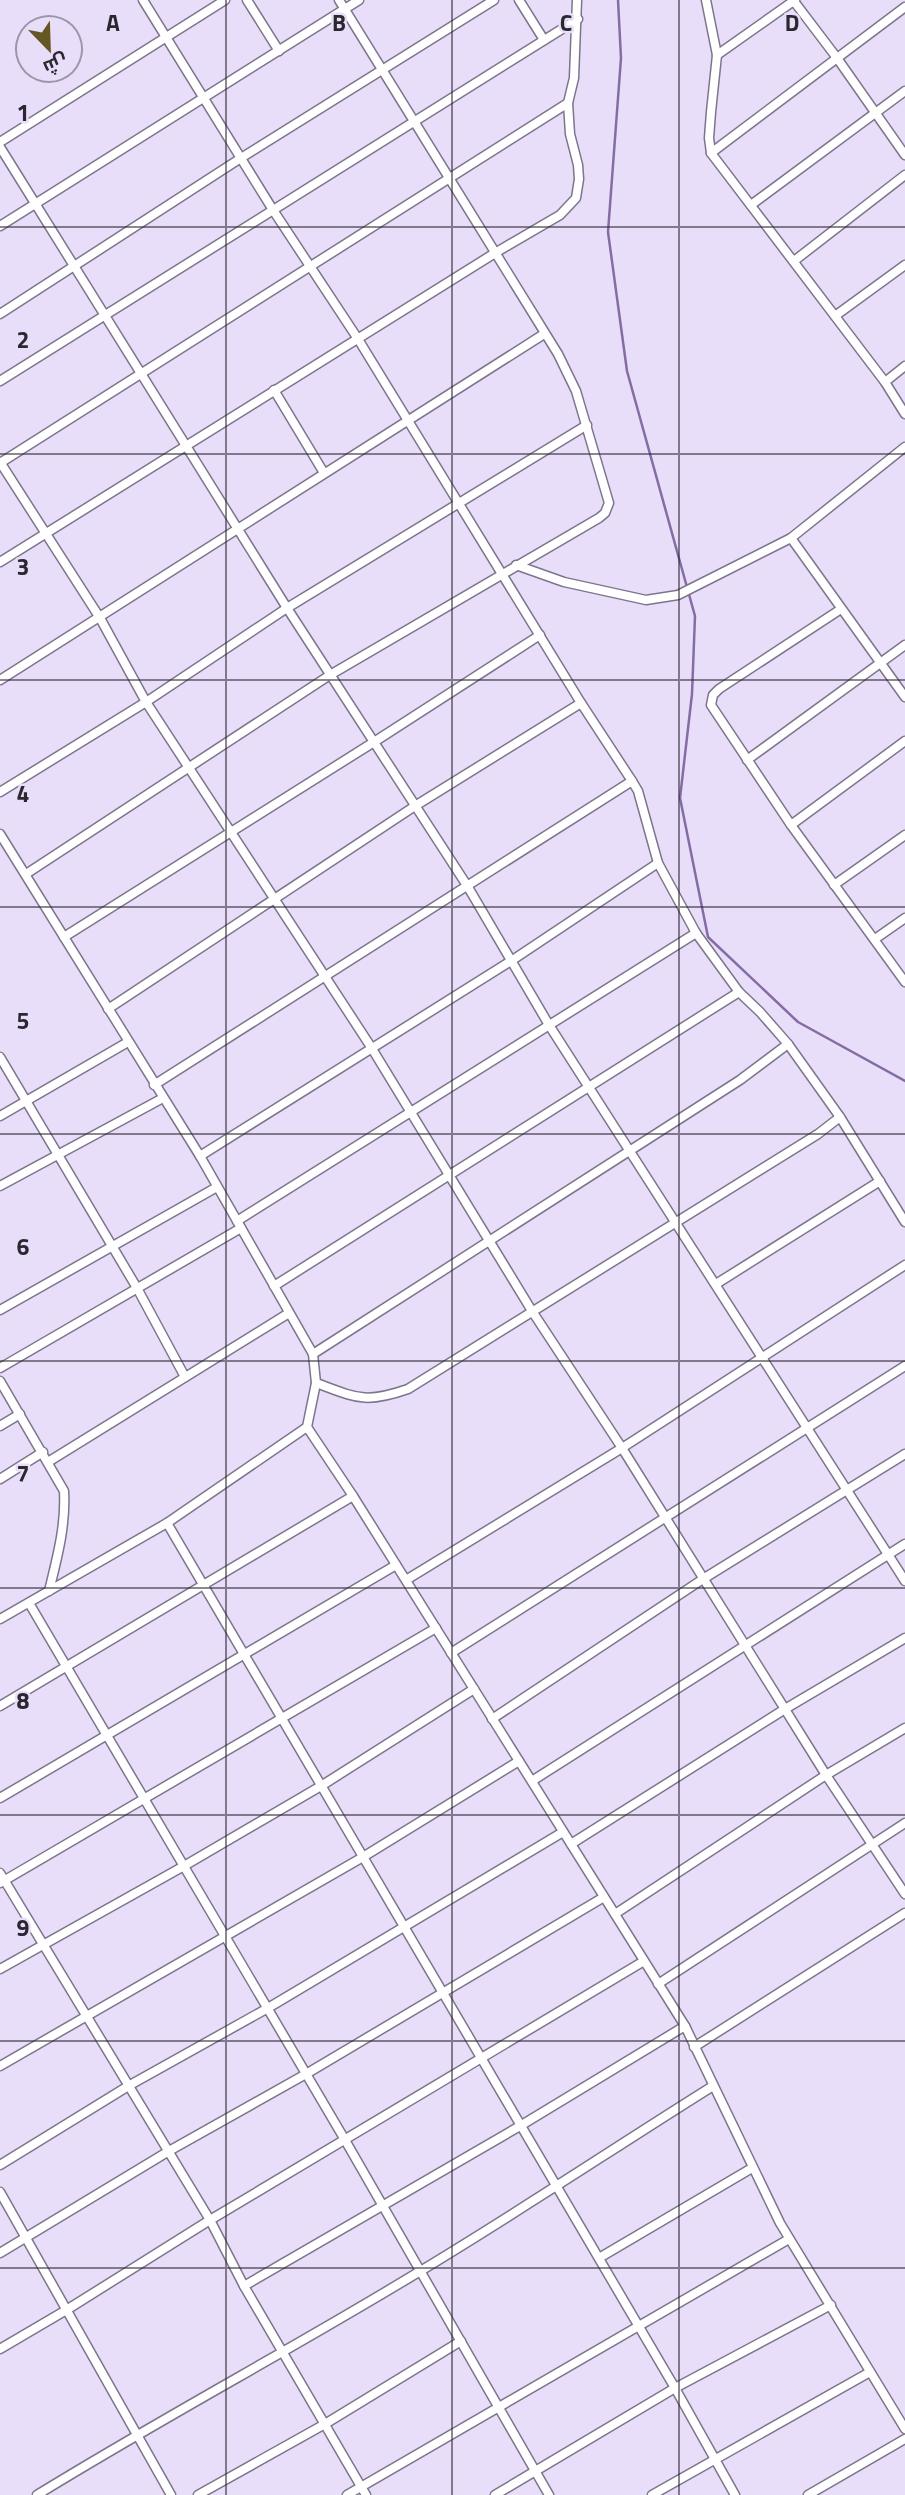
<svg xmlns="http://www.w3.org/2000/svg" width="905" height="2495" font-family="'Titillium Web',Cairo,sans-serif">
<rect width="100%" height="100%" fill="#e9def9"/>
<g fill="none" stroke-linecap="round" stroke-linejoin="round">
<!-- stream -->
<path stroke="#856ca4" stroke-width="2.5" d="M618,0L621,58L608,232L627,371L695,616L692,694L680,798L708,937L798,1022L905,1081"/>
<!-- street casing -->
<g stroke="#7e748c" stroke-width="11">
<g id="street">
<path d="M143,0L273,210L358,339L581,703L632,781L638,791L658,863L696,933L739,992L760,1012L788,1044L840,1117L905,1222"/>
<path d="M247,0L279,51"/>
<path d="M519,0L544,40"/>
<path d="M706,0L717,55L711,112L709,138L711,153L885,382L905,414"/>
<path d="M793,0L837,58L905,155"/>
<path d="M717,55L795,0"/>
<path d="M0,142L225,0"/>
<path d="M0,147L287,608L468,887L549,1025L905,1581"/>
<path d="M711,153L905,7"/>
<path d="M751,205L905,91"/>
<path d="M0,226L359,0"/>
<path d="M794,261L905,175"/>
<path d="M0,314L241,158L494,0"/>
<path d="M835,316L905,265"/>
<path d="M0,381L578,19"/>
<path d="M885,382L905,366"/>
<path d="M274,390L324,473"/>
<path d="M0,462L100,618L146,702L371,1047L532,1311L622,1448L826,1775L905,1894"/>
<path d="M0,463L568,103"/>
<path d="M791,538L905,697"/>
<path d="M0,562L495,253L560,215L576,198L579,179L578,165L570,134L568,103L574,78L577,0"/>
<path d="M516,565L564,582L646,600L678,595L791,538L905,447"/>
<path d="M841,609L719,689L713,695L711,705L791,825L905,982"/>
<path d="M0,680L544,334"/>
<path d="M747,760L905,645"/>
<path d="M0,792L146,702L287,608L587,425"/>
<path d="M791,825L905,741"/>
<path d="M0,834L200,1156L313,1354L316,1383C357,1398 365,1404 408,1389L818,1134L840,1117"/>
<path d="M26,874L330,675L599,518L605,513L609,503L576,391L558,354L339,0"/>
<path d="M834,885L905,835"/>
<path d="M64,937L374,742L540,635"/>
<path d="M875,939L905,918"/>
<path d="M108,1009L415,806L581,703"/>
<path d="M0,1057L137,1288L185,1377"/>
<path d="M154,1085L632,781"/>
<path d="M0,1116L128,1042"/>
<path d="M200,1156L511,961L658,863"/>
<path d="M0,1186L163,1098"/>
<path d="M237,1221L696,933"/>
<path d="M716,1284L880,1181"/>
<path d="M274,1286L739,992"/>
<path d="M0,1310L217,1187"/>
<path d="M313,1354L740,1080L788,1044"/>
<path d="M0,1368L241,1228"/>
<path d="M0,1381L64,1491C66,1526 57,1558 49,1591"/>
<path d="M0,1426L20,1414"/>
<path d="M307,1427L353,1496L685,2026L780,2223L905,2429"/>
<path d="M48,1462L289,1313"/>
<path d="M0,1479L43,1452"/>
<path d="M167,1523L675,2388L735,2495"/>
<path d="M406,1580L622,1448L905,1265"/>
<path d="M29,1603L345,2140L549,2495"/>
<path d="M0,1619L167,1523L307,1427L316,1383"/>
<path d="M451,1653L905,1366"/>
<path d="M0,1706L353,1496"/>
<path d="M492,1719L703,1579L905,1454"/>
<path d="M532,1781L905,1544"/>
<path d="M0,1798L396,1565"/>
<path d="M571,1844L785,1709L905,1638"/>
<path d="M0,1873L210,2220L244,2286L366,2495"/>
<path d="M0,1883L436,1628"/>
<path d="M615,1914L826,1775L905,1728"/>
<path d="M0,1969L184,1866L321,1786L474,1689"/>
<path d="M658,1984L905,1823"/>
<path d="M694,2047L905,1913"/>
<path d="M0,2066L363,1857L519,1761"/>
<path d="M0,2165L130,2085L268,2008L563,1832"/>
<path d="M0,2192L171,2495"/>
<path d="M0,2253L169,2151L306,2074L604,1897"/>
<path d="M599,2258L752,2168"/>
<path d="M244,2286L520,2126L685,2026"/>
<path d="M0,2349L68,2309L210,2220L644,1961"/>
<path d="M37,2495C162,2418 292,2349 417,2273C517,2213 614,2148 713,2086"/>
<path d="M198,2495L325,2424L461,2341"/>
<path d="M347,2495L789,2239"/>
<path d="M495,2495L675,2388L831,2305"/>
<path d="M652,2495L870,2372"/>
<path d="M808,2495L905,2439"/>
</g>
</g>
<!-- street -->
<use href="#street" stroke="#fff" stroke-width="8"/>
</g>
<!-- grid -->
<path fill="none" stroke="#2b2731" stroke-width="2" stroke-opacity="0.55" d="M226,0V2495M452,0V2495M679,0V2495M0,227H905M0,454H905M0,680H905M0,907H905M0,1134H905M0,1361H905M0,1588H905M0,1815H905M0,2041H905M0,2268H905"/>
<g font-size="23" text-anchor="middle" font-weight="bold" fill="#2b2731" stroke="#e9def9" stroke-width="5" stroke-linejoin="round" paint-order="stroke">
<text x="113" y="31">A</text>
<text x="339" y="31">B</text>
<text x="566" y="31">C</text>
<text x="792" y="31">D</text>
<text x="23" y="121">1</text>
<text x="23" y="348">2</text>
<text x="23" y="575">3</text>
<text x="23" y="802">4</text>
<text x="23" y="1029">5</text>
<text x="23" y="1255">6</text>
<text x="23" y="1482">7</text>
<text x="23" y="1709">8</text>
<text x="23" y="1936">9</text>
</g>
<!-- north arrow -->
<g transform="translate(49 49) rotate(157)"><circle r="33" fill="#e9def9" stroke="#9d95a9" stroke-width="2"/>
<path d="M0-5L12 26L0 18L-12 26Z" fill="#655724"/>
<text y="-10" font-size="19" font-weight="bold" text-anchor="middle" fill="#2b2731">ش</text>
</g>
</svg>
